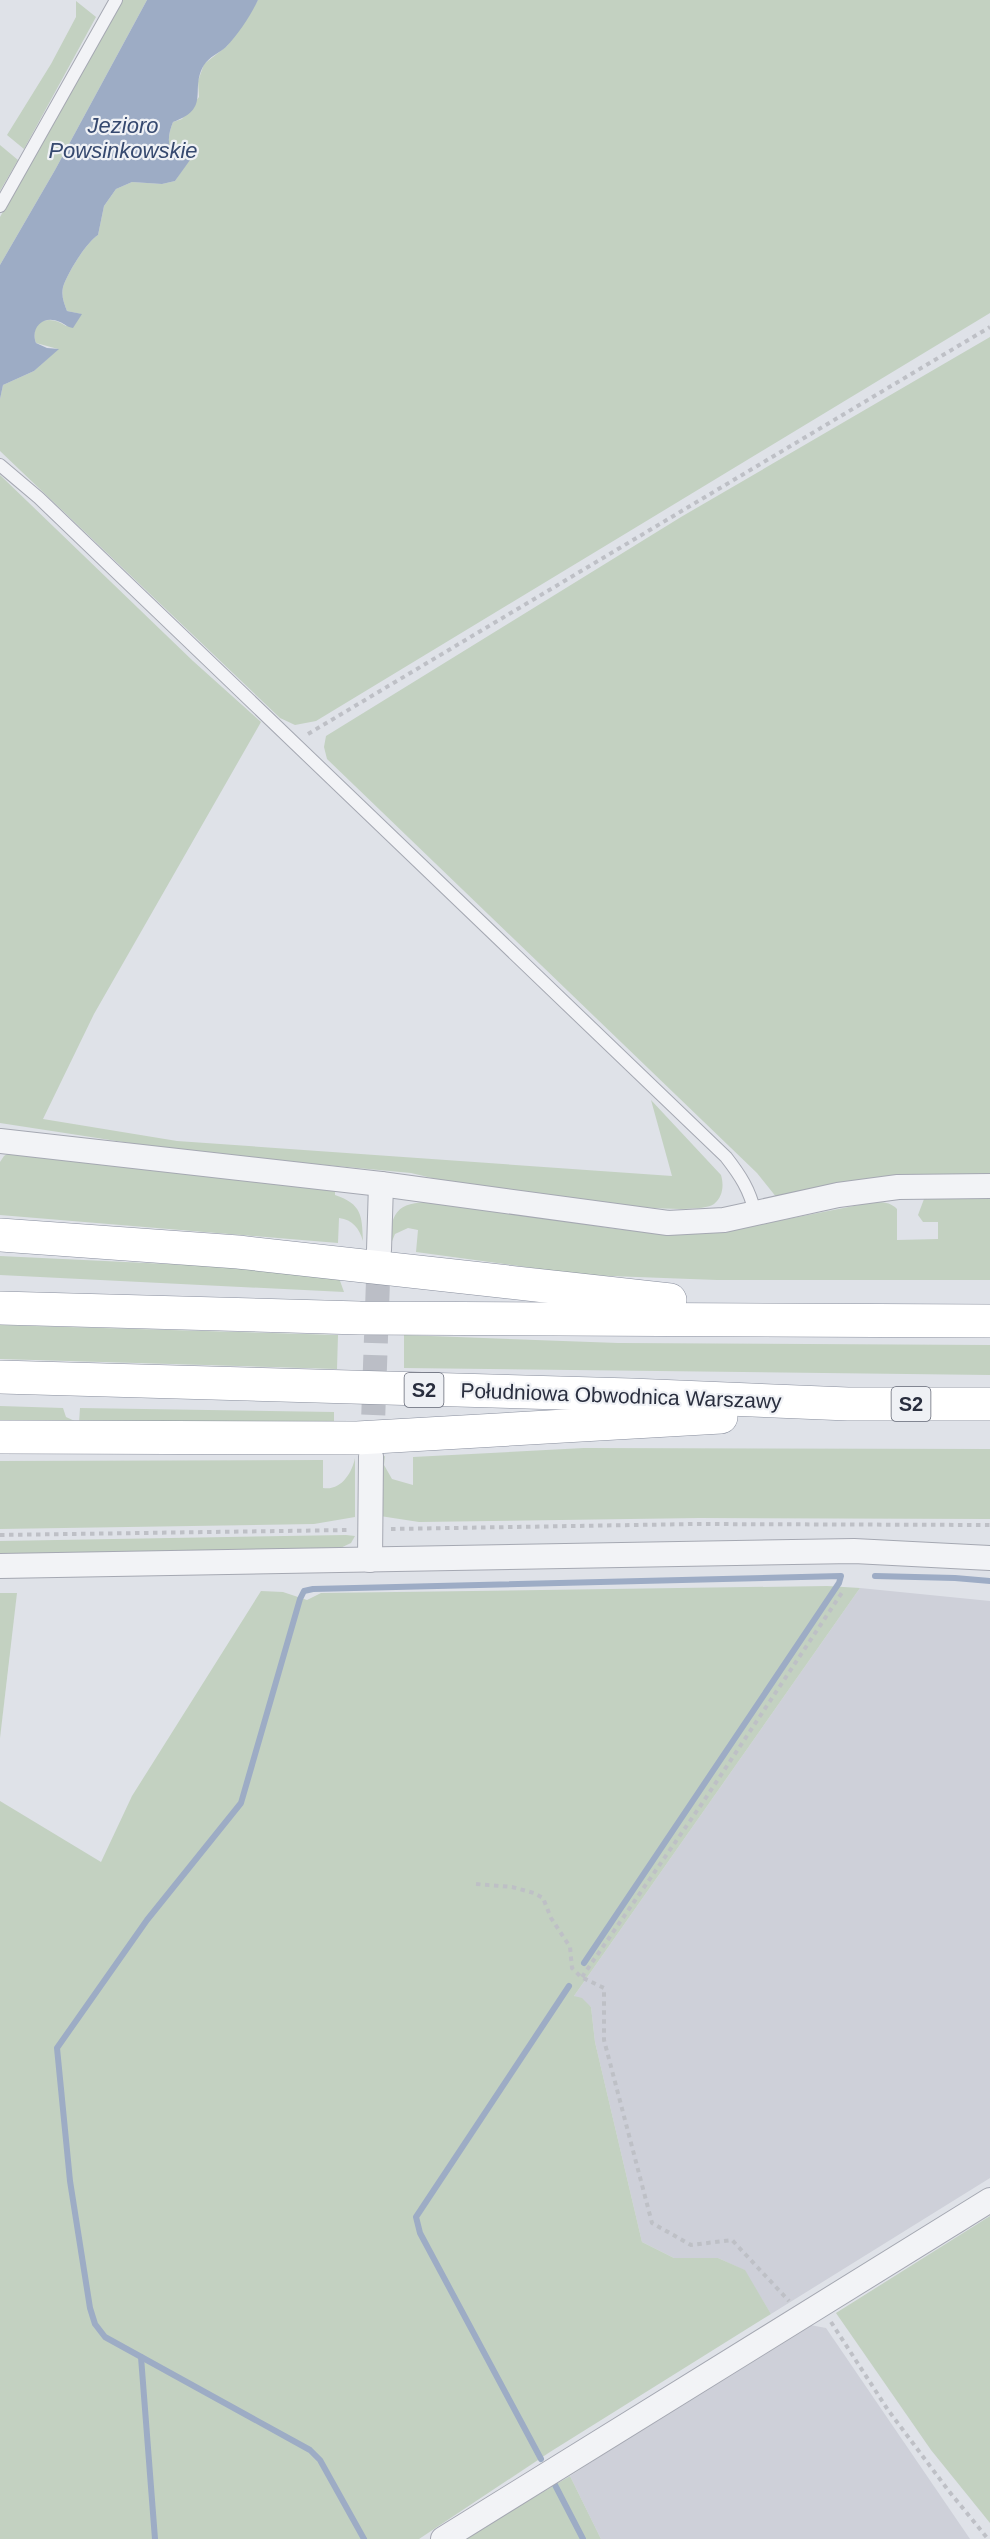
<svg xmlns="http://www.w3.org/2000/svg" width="990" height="2539" font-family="Arial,sans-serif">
<rect width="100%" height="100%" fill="#dfe2e8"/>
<!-- built -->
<g fill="#ced0d9">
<path d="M860,1588L990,1601V2178L771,2314L744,2270L718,2258H674L642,2242L595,2042L591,2007L574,1996Z"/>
<path d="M805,2324L826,2328L970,2539H601L570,2476Z"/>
</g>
<!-- green -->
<g fill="#c3d1c1">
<path d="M123,0H147L55,170L0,265V217Z"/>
<path d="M258,0H990V313L316,721L295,725L280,718L0,451V399L3,385L34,371L58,349L36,343C28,320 50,314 66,326L81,314L67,311C64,303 61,296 63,287C68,272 86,243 98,235L104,206L116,189L132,182L162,184L175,181L189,160L173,157C167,143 168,135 173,122L182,119L199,97L198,81L204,64L227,46Z"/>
<path d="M76,1L96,17L24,149L7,135L51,64L76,17Z"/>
<path d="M0,145L18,160L0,191Z"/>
<path d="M990,337V1177L777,1198L757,1173L327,759L324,747L326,736L681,517Z"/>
<path d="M0,475L193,661L261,722L94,1014L43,1119L177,1141L672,1176L651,1100L721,1175C724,1185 723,1197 714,1204C689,1222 478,1185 436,1179L411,1173L188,1152L0,1123Z"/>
<path d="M15,1149L335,1189V1195C362,1204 362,1216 363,1241C359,1228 353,1220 339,1218L338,1243L0,1215V1162L4,1156Z"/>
<path d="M932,1197H990V1280H717L584,1275L416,1252L418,1230L408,1228L395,1234L388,1251C391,1210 396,1201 438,1202L616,1229L652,1232L762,1224L869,1203C880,1202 889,1201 897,1209V1240L938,1239V1222H923L918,1215L924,1199Z"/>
<path d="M0,1256L251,1268L339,1278L344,1292L0,1275Z"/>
<path d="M0,1325L338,1335L337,1369L0,1359Z"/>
<path d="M404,1335L618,1343L990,1345V1375L404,1368Z"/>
<path d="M0,1406L63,1408L66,1417L79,1423L80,1408L334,1412V1423L0,1424Z"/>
<path d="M584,1448L990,1449V1519L699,1518L419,1522L380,1516L381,1457L385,1456L384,1465L392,1479L413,1485V1457Z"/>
<path d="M355,1458V1517L314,1524L0,1529V1461L323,1460V1488C341,1491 352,1473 355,1458Z"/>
<path d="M346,1535L355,1536L351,1543L334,1551L0,1556V1541Z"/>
<path d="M827,1586L860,1588L574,1996L582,1998L591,2007L595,2042L642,2242L674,2258H718L745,2270L771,2314L550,2452L419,2539H0V1801L101,1862L132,1796L261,1591L283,1592L307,1600L321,1593Z"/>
<path d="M0,1593H17L0,1738Z"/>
<path d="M990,2216V2523L931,2450L836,2313Z"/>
<path d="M570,2476L601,2539H464Z"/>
</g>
<!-- water -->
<path fill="#9dacc5" d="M147,0H258C251,15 238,35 226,47C219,53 209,57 204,65C189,90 212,108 173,122C168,135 167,143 173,156L190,160L175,181L162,184L132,182L116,189L104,206L98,235C86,243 68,272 63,287C61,296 64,303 67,311L82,314L73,328C67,327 65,324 60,322C43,314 30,328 36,343L47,348L59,349L34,371L3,385L0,399V265L55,170Z"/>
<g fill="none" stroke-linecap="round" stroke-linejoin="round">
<!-- stream -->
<g stroke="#9dacc5" stroke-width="6">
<path d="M875,1576L955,1578L990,1581"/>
<path d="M141,2357L155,2539"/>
<path d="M541,2459L420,2233L416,2217L569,1986"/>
<path d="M554,2483L583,2539"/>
<path d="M364,2539L320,2460L310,2450L105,2337L95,2324L90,2308L70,2181L57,2048L147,1920L241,1803L300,1599L304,1591L313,1589L841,1576L839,1583L584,1963"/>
</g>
<!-- street-tunnel -->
<path stroke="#bbbec6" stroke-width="24" stroke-dasharray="24 12" stroke-linecap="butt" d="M372,1451L379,1252"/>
<!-- lane casing -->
<g stroke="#a5a8b2" stroke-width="14">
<g id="lane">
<path d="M0,206L116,0"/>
<path d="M0,465L39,498L726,1157C740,1175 750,1190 755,1213"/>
</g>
</g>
<!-- street casing -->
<g stroke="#a5a8b2" stroke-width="26">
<g id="street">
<path d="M0,1141L381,1184L668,1223L724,1220L838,1195L898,1187L990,1186"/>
<path d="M379,1250L381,1184"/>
<path d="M370,1560L371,1457"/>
<path d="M0,1566L854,1551L990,1558"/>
<path d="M443,2539L990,2200"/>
</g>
</g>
<!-- highway casing -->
<g stroke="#888e9d" stroke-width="34">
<g id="highway">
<path d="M0,1235L238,1252L670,1300"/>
<path d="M0,1308L360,1318L990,1321"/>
<path d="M0,1377L631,1395L848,1404H990"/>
<path d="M0,1437L357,1438L721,1417"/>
</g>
</g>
<!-- path -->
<g stroke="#bec0c6" stroke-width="4" stroke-dasharray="4.5 4.5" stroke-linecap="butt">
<path d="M308,734L990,327"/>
<path d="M391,1529L695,1524L990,1525"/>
<path d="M0,1535L350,1530"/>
<path d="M476,1884L512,1887L534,1893L543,1898L551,1918L570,1947L572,1968L581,1977L604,1988V2040L652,2223L691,2245L732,2240L789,2301"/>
<path d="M582,1977L701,1805L843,1591"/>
<path d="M831,2322L888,2410L948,2490L988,2539"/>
</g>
<!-- lane -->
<use href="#lane" stroke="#f2f3f6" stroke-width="12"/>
<!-- street -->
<use href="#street" stroke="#f2f3f6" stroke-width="24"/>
<!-- highway -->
<use href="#highway" stroke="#fff" stroke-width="33"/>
</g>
<g text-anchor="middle" stroke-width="4.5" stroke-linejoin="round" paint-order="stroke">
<!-- shield labels -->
<g fill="#eff1f5" stroke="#646875" stroke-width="1.5">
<rect x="404.5" y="1373" width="39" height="34" rx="4.5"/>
<rect x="891.5" y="1387" width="39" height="34" rx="4.5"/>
</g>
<g font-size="20" font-weight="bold" fill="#292e3e">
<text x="424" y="1397">S2</text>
<text x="911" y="1411">S2</text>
</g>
<!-- street labels -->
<g font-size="21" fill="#292e3e" stroke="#eff1f5">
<text transform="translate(621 1396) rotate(2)" y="7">Południowa Obwodnica Warszawy</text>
</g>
<!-- water labels -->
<g font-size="22" font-style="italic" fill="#36496f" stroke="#eff1f5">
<text x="123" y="133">Jezioro<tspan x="123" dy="25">Powsinkowskie</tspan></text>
</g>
</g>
</svg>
